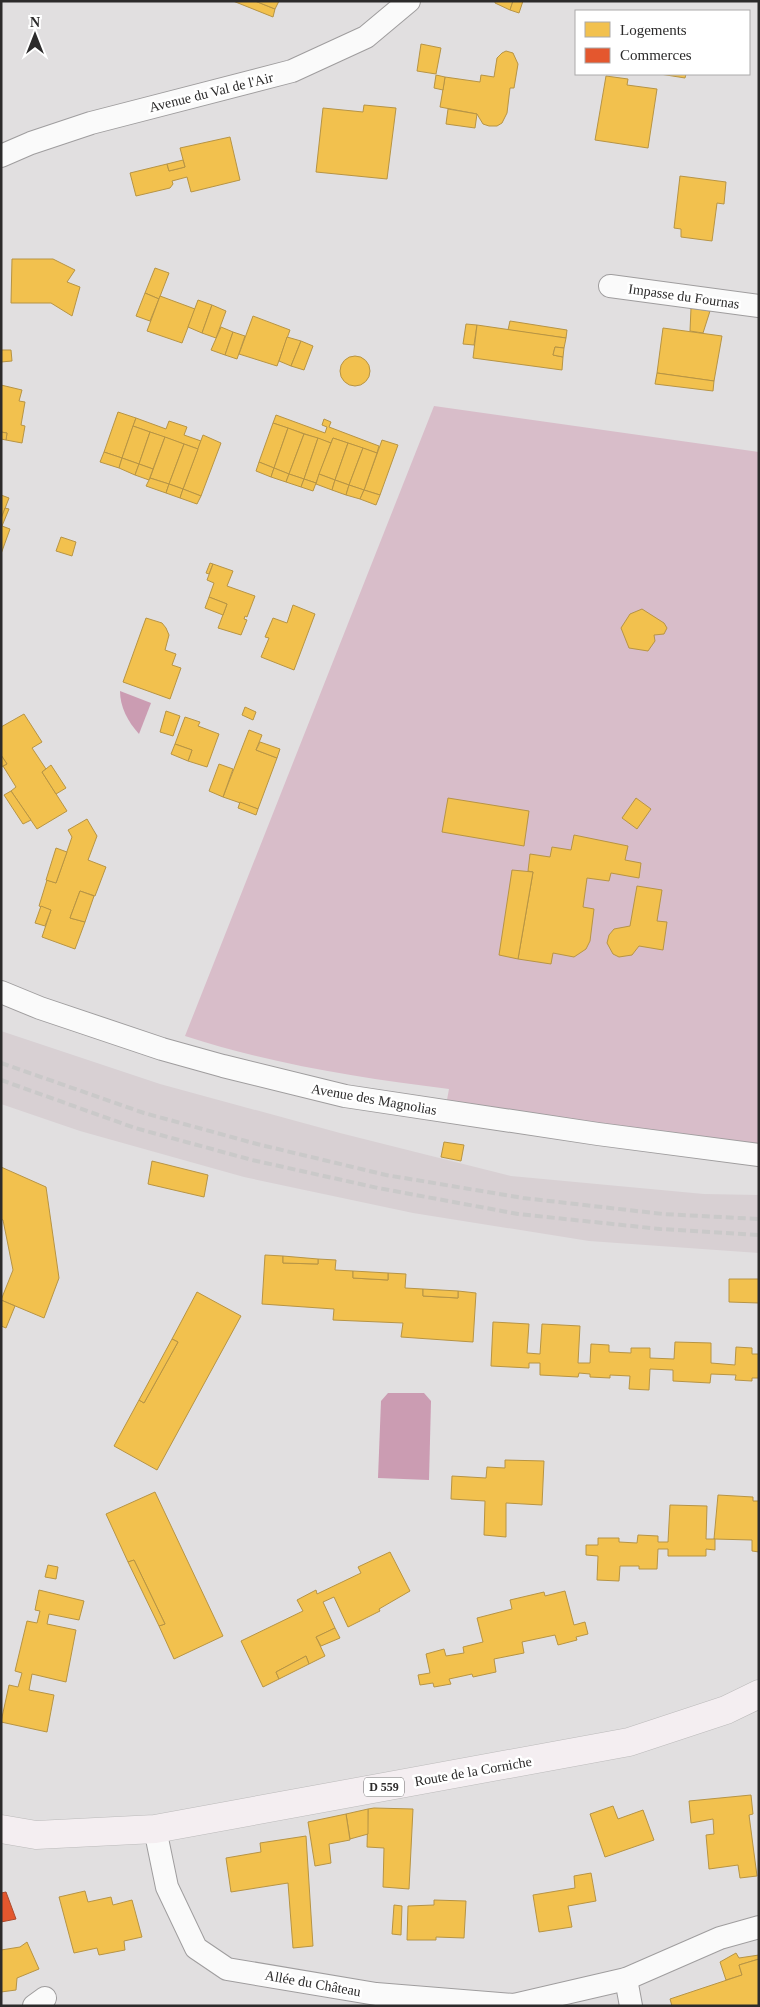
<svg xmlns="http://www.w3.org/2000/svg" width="760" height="2007" font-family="'Times New Roman',serif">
<rect width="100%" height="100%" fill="#e1dfe0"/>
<!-- built -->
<path fill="#d8d0d3" d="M1,1031L160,1084L340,1133L511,1176L704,1194L759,1195V1253L589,1241L413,1213L244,1177L80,1131L1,1104Z"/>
<!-- green -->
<path fill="#d8bdc9" d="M434,406L759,452V1148L552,1121L447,1100L449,1089C359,1078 271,1064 185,1036Z"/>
<!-- water -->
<g fill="#cb9cb2">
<path d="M120,691L151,703L139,734C128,722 120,707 120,691Z"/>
<path d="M388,1393H424L431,1401L429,1480L378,1478L381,1401Z"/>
</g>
<!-- homes -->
<g fill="#f2c14e" stroke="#b79444">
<path d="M233,1H255L275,9L273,17Z"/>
<path d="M255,1H279L275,9Z"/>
<path d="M495,1H513L510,10L495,3Z"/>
<path d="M513,1H523L519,13L510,10Z"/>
<path d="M421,44L441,48L436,74L417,71Z"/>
<path d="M506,51L513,53L518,64L514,88H510L507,113L502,123L497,126H489L483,124L477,114L440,107L445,77L480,82L481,75L494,77L497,58L502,53Z"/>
<path d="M660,74H686L685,78Z"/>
<path d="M436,75L445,77L443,90L434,88Z"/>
<path d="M606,76L628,79L627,85L657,89L648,148L595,140Z"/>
<path d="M364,105L396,108L387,179L316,172L323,108L363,112Z"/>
<path d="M448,109L477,114L475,128L446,124Z"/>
<path d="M230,137L240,180L191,192L187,177L172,181L173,184L170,188L136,196L130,173L167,164L169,171L185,167L180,148Z"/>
<path d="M183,160L185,167L169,171L167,164Z"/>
<path d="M680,176L726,182L724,204L717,203L712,241L681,237V229L674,228Z"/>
<path d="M12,259H53L75,270L67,282L80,287L72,316L51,303H11Z"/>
<path d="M155,268L169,273L159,299L145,293Z"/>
<path d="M145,293L159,299L150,321L136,316Z"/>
<path d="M160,296L195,309L182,343L147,331Z"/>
<path d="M198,300L212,305L202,333L188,327Z"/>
<path d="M212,305L226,311L216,338L202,333Z"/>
<path d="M691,308L710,311L703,333L690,331Z"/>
<path d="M253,316L290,330L277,366L239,354Z"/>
<path d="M510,321L567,330L566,338L508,330Z"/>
<path d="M466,324L477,325L474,345L463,344Z"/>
<path d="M477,325L566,338L564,348L555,347L553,355L563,357L562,370L473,358Z"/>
<path d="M221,327L233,332L225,355L211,350Z"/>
<path d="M663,328L722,336L714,381L657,373Z"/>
<path d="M233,332L245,336L237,359L225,355Z"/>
<path d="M287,337L301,341L291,366L279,361Z"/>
<path d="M301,341L313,346L304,370L291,366Z"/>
<path d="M555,347L564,348L563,357L553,355Z"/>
<path d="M1,350H11L12,361L1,362Z"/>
<circle cx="355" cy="371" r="15"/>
<path d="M657,373L714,381L713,391L655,384Z"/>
<path d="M1,385L22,390L19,401L25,402L21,425L25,426L22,443L6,440L7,433L1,432Z"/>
<path d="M118,412L136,418L122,458L104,452Z"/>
<path d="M276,415L325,433L327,427L322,425L324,419L331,422L329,427L379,446L377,453L333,438L331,443L273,423Z"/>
<path d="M136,418L166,429L169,421L187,427L184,435L201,441L198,449L133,426Z"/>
<path d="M273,423L288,428L274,468L259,462Z"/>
<path d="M133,426L150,432L139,464L122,458Z"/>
<path d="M288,428L304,434L289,474L274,468Z"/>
<path d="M1,432L7,433L6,440L1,439Z"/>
<path d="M150,432L165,437L153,469L139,464Z"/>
<path d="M304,434L318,438L304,479L289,474Z"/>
<path d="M203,435L221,443L201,496L183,489Z"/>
<path d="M165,437L184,444L169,484L150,478Z"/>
<path d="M318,438L331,443L316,483L304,479Z"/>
<path d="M333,438L348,443L335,480L319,474Z"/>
<path d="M382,440L398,445L380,495L364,490Z"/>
<path d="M348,443L363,448L349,485L335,480Z"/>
<path d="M184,444L198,449L183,489L169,484Z"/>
<path d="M363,448L377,453L364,490L349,485Z"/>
<path d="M104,452L122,458L119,468L100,462Z"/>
<path d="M122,458L139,464L135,475L119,468Z"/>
<path d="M259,462L274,468L271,477L256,471Z"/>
<path d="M139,464L153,469L149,480L135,475Z"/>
<path d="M274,468L289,474L286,482L271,477Z"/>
<path d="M289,474L304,479L301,487L286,482Z"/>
<path d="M319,474L335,480L332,490L316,484Z"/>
<path d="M150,478L169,484L166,493L146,486Z"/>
<path d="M304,479L316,483L313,491L301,487Z"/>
<path d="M335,480L349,485L346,495L332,490Z"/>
<path d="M169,484L183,489L180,498L166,493Z"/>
<path d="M349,485L364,490L360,499L346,495Z"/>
<path d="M183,489L201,496L197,504L180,498Z"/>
<path d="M364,490L380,495L376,505L360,499Z"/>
<path d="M1,495L9,498L1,519Z"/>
<path d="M5,508L9,509L2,526L10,529L1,554V519Z"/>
<path d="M61,537L76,542L72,556L56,551Z"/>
<path d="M210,563L213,564L209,574L206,573Z"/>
<path d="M213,564L233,571L227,586L255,596L247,617L245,616L244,619L247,620L241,635L218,628L227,604L209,597L214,583L207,580Z"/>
<path d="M209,597L227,604L223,615L205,608Z"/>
<path d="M293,605L315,614L294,670L261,657L269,638L265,637L273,618L287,623Z"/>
<path d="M642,609L664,623L667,628L664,634L654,635L655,641L648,651L629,648L621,628L630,614Z"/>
<path d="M146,618L162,623L166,628L169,635L165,650L176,654L172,665L181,668L170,699L123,682Z"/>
<path d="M245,707L256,712L253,720L242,715Z"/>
<path d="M166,711L180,716L173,736L160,732Z"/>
<path d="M24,714L42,742L32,748L46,769L42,772L67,811L37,829L11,791L16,787L3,766L7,764L1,755V727Z"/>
<path d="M185,717L200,722L198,726L219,734L207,767L188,761L192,750L175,744Z"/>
<path d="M249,730L262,735L256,750L277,758L258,809L223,797Z"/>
<path d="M260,742L280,749L277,758L256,750Z"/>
<path d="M175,744L192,750L188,761L171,754Z"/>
<path d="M1,755L7,764L1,767Z"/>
<path d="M219,764L233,769L223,797L209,791Z"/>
<path d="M51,765L66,788L56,794L42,772Z"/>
<path d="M11,791L31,820L23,824L4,795Z"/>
<path d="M448,798L529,811L524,846L442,832Z"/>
<path d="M636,798L651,809L637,829L622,818Z"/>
<path d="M240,802L258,809L256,815L238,808Z"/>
<path d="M87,819L97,836L88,860L106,867L95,896L80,891L70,918L85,922L75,949L42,937L51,910L39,906L47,880L56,883L72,837L68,830Z"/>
<path d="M574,835L628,846L625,860L641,863L639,878L611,873L609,881L587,878L583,907L594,909L590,941L586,949L574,957L553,953L551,964L518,959L533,872L528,871L530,854L550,857L552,847L571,850Z"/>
<path d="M56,848L67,852L56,883L46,880Z"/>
<path d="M512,870L533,872L518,959L499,955Z"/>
<path d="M637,886L662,890L657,921L667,922L663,950L639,946L632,955L619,957L613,954L607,943L609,935L614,929L630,926Z"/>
<path d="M80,891L94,896L85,922L70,918Z"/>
<path d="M41,906L51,910L45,926L35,923Z"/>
<path d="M444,1142L464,1145L461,1161L441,1157Z"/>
<path d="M152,1161L208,1175L204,1197L148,1184Z"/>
<path d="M1,1167L46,1187L59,1278L44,1318L1,1300L13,1270L3,1220L1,1219Z"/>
<path d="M265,1255L283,1256V1263L318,1264V1259L336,1260L335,1270L353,1271V1278L388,1280V1273L406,1274L405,1288L423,1289V1296L458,1298V1291L476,1293L473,1342L401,1337L403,1323L333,1320L334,1309L262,1304Z"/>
<path d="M283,1256L318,1259V1264L283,1263Z"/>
<path d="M353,1271L388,1273V1280L353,1278Z"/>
<path d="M729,1279H759V1303L729,1302Z"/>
<path d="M423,1289L458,1291V1298L423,1296Z"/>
<path d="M197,1292L241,1316L157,1470L114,1446L139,1400L144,1403L178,1342L172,1339Z"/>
<path d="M1,1300L15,1306L6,1328L1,1326Z"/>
<path d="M493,1322L529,1324L527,1353L540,1354L542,1324L580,1326L578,1363H590L591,1344L609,1345V1352L631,1353V1348H650V1358L674,1359L675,1342L711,1343V1363L735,1365L736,1347L752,1348V1354H759V1378H752V1381L735,1380L736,1375L711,1374L710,1383L673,1381V1370L650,1369L649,1390L629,1389L630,1376L610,1375V1378L590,1377V1374L579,1373L578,1377L540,1375V1363H529V1368L491,1366Z"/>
<path d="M172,1339L178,1342L144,1403L139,1400Z"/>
<path d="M505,1460L544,1461L542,1505L506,1503V1537L484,1535L485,1501L451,1499L452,1476L486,1478L487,1467L505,1468Z"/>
<path d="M155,1492L223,1636L174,1659L159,1626L165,1624L134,1560L128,1562L106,1514Z"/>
<path d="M718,1495L753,1497V1501H759V1552L752,1551V1540L714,1539Z"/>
<path d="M670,1505L707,1506L706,1539H715V1550L706,1549V1556H668V1549H658L657,1569H639V1566H620L619,1581L597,1580L598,1556L586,1555V1545H598V1538H619V1542L637,1543L638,1535L658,1536V1542H668Z"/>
<path d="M390,1552L410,1591L379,1609L380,1611L348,1627L334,1597L323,1602L335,1628L316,1637L325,1656L309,1664L306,1656L276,1672L279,1679L263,1687L241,1641L303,1611L297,1600L316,1590L317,1594L361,1573L358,1567Z"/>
<path d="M134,1560L165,1624L159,1626L128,1562Z"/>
<path d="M48,1565L58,1567L56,1579L45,1577Z"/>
<path d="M39,1590L84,1601L79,1620L49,1614L47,1624L76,1630L66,1682L32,1674L29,1690L54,1695L47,1732L1,1722L9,1685L18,1687L22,1673L15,1671L27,1621L37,1623L40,1611L35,1610Z"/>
<path d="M565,1591L574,1625L585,1622L588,1634L576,1637L577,1640L558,1645L555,1635L522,1642L524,1653L494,1659L496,1672L473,1677L472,1674L449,1679L451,1684L434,1687L433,1683L420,1685L418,1675L430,1673L426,1654L444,1649L446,1656L464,1653L463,1647L483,1642L477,1618L512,1609L510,1600L544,1592L545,1596Z"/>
<path d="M335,1628L340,1638L321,1646L316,1637Z"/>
<path d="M306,1656L309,1664L279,1679L276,1672Z"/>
<path d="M751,1795L753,1814L749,1815L757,1876L740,1878L738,1865L709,1869L706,1835L714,1834L713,1819L691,1823L689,1801Z"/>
<path d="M613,1806L618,1819L643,1810L654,1840L605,1857L590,1814Z"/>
<path d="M374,1808L413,1809L409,1889L383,1887L384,1848L367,1847L368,1809Z"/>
<path d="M368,1809V1834L350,1839L346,1814Z"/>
<path d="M346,1814L350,1840L329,1844L331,1863L315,1866L308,1822Z"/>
<path d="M306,1836L313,1946L293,1948L288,1883L231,1892L226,1858L261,1852L260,1843Z"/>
<path d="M591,1873L596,1901L568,1906L572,1927L539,1932L533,1895L575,1888L574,1876Z"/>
<path d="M85,1891L88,1902L111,1897L113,1905L132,1900L142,1937L124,1941L125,1950L99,1955L97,1948L74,1953L59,1897Z"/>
<path d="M434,1900L466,1901L464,1938L436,1937V1940H407L408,1906L434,1905Z"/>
<path d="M394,1905L402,1906L401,1935L392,1934Z"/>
<path d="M27,1942L39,1969L17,1978L16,1990L1,1992V1950L20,1947Z"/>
<path d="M736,1953L739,1958L759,1955V1959L739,1965L742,1975L726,1980L720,1962Z"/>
<path d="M759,1959V2006H672L670,1999L742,1975L739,1965Z"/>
</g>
<!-- shops -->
<path fill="#e4572e" stroke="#ad4a2d" d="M6,1892L16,1919L1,1922V1893Z"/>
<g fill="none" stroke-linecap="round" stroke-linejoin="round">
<!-- street casing -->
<g stroke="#9f9d9e" stroke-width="24">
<g id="street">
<path d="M1,156L31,143L91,123L292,71L366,37L409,1"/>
<path d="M610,286L759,306"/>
<path d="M1,992L40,1008L162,1049L223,1066L345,1096L598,1134L759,1155"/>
<path d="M155,1829L167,1887L196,1948L227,1969L376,1994L514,2005L626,1979L720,1938L759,1927"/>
<path d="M626,1979L631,2006"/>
<path d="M34,2006L45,1998"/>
</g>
</g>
<!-- primary casing -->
<g stroke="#bbbaba" stroke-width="29">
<path id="primary" d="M1,1829L36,1835L155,1829L629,1742L726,1710L759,1694"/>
</g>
<!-- street -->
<use href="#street" stroke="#fafafa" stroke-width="22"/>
<!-- primary -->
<use href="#primary" stroke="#f4eef1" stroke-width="28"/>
<!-- rail -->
<g stroke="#cac9c9" stroke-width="4" stroke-dasharray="8 4" stroke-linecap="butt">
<path d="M1,1063L144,1113L257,1144L386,1175L523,1198L663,1214L759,1219"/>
<path d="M1,1080L135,1128L252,1160L378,1188L518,1214L660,1229L759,1235"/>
</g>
</g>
<g text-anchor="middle" stroke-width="5" stroke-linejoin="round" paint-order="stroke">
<!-- shield labels -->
<rect fill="#fff" stroke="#6b6b6b" stroke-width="1" x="364" y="1777.5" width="40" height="19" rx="4"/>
<g font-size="12" font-weight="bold" fill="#2c2b2b">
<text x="384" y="1791">D 559</text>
</g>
<!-- street labels -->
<g font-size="14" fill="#2c2b2b" stroke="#fff">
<text transform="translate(211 92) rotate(-14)" y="5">Avenue du Val de l'Air</text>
<text transform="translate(684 296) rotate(8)" y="5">Impasse du Fournas</text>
<text transform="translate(374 1099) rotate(10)" y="5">Avenue des Magnolias</text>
<text transform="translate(473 1771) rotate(-10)" y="5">Route de la Corniche</text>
<text transform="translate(313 1983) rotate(10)" y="5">Allée du Château</text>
</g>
</g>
<!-- border -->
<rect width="760" height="2007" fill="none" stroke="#2c2b2b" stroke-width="5"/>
<!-- legend -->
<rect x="575" y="10" width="175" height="65" fill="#ffffff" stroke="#abaaaa"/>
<rect x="585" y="22" width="25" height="15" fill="#f2c14e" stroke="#abaaaa"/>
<text x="620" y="35" font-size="15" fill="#2c2b2b">Logements</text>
<rect x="585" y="48" width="25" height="15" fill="#e4572e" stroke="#abaaaa"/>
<text x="620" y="60" font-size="15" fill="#2c2b2b">Commerces</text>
<!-- north arrow -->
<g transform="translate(35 35)" stroke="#ffffff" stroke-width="4" paint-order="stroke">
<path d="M0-4L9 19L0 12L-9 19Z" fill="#2c2b2b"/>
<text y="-8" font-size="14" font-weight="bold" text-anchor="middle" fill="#2c2b2b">N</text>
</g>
</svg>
